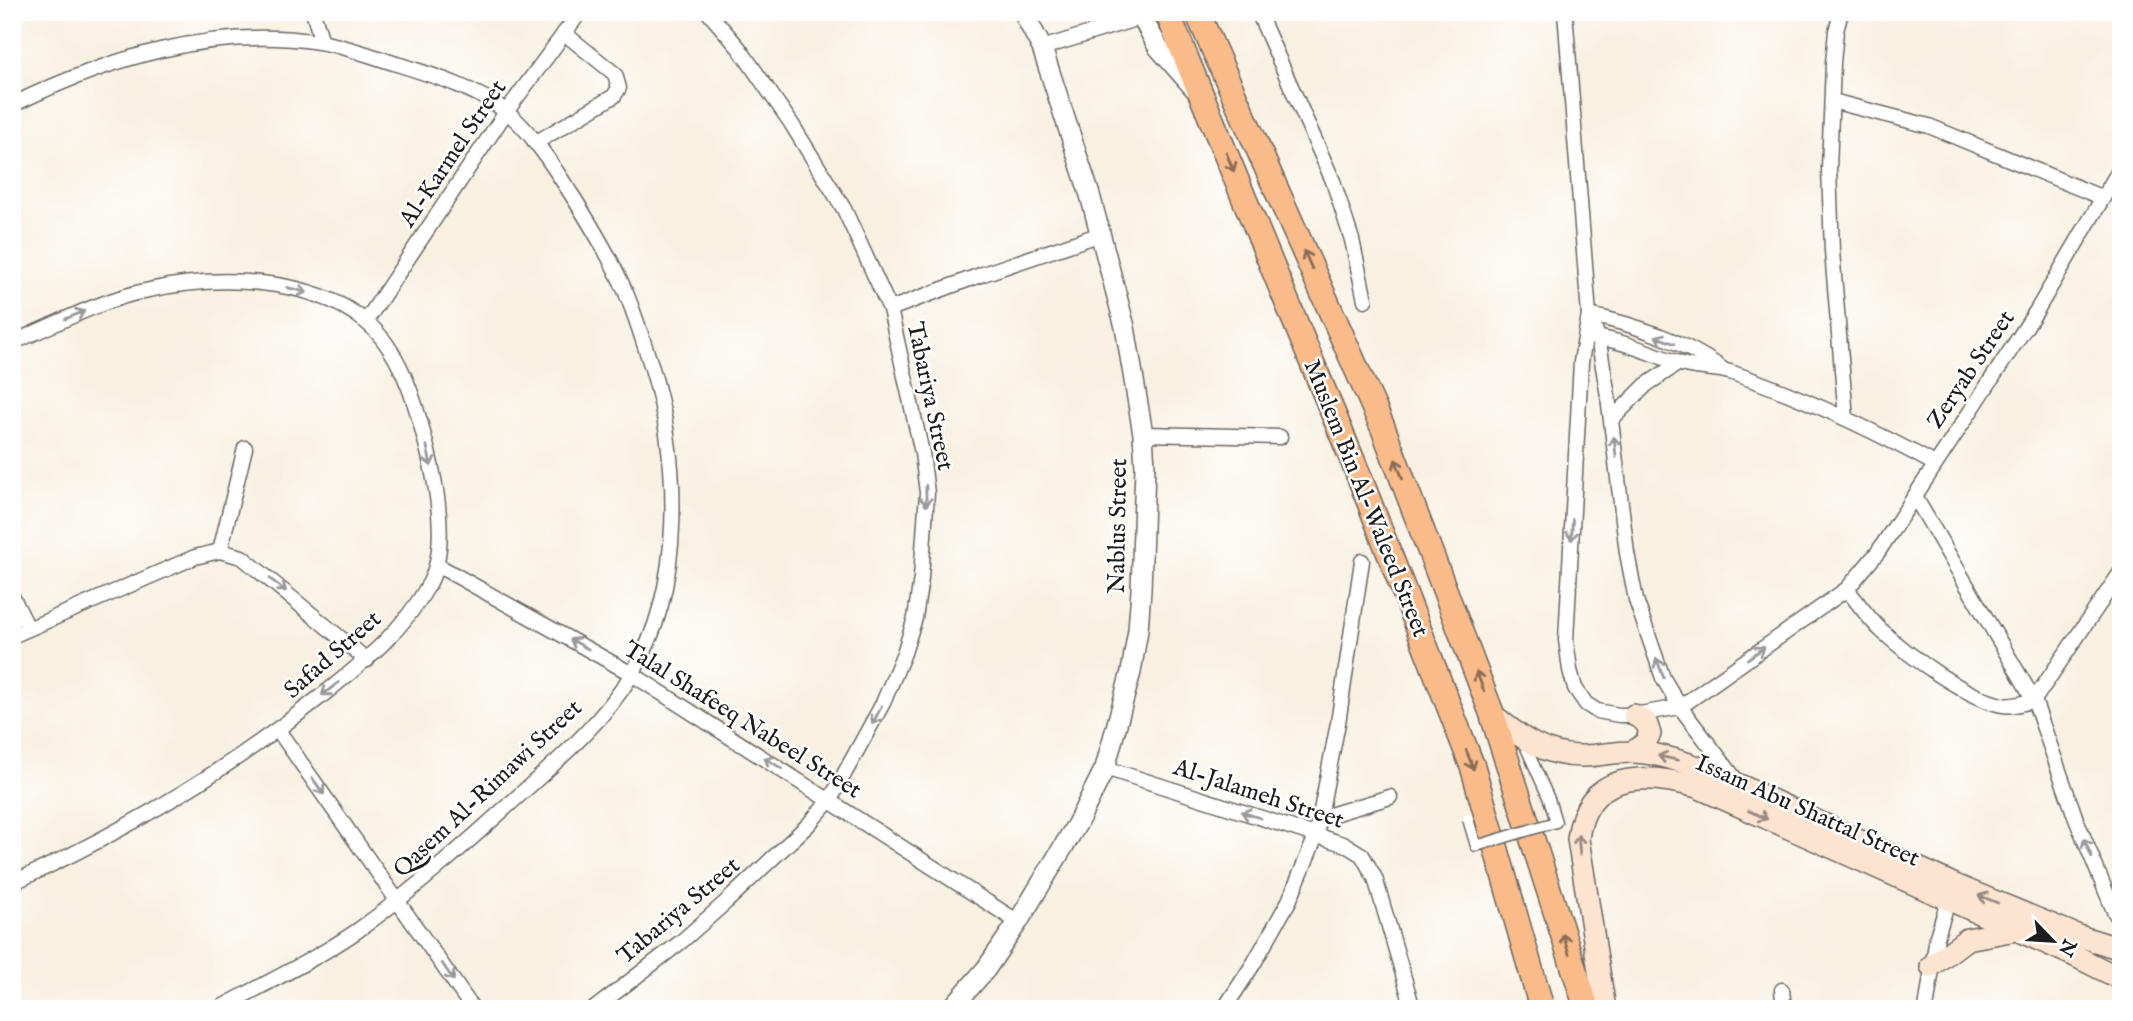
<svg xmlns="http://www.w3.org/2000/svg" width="2133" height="1021" font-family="'IM FELL English',serif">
<rect width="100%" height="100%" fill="#fff"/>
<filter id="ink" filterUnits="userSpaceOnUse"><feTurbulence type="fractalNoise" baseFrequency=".0143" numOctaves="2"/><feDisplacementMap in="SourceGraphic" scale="14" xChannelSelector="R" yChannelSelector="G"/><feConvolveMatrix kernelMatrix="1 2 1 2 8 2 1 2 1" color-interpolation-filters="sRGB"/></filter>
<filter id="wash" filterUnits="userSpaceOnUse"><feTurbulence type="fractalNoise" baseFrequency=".00686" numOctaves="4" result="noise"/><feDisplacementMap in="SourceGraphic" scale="28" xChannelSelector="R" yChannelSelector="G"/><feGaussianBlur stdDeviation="1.57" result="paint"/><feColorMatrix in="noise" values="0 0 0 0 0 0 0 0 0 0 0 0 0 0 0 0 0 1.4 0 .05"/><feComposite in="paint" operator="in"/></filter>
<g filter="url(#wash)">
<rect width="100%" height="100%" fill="#f8f0e1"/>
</g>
<g filter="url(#ink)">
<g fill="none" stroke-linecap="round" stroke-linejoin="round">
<!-- pedestrian casing -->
<g stroke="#696661" stroke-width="13">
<path id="pedestrian" d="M1523,741L1549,799"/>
</g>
<!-- minor casing -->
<g stroke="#696661" stroke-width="17">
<g id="minor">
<path d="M313,12L322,42"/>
<path d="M1258,12L1333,181L1352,240L1365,300"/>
<path d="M1565,12L1589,315L1581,362L1566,640L1570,670L1575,688L1586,704L1597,711L1619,715H1634L1680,707L1847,589L1878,552L2037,310L2121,167"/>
<path d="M1841,12L1836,31L1833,63L1829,169L1832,251L1846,418"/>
<path d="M2120,12L2121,13"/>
<path d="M1042,48L1142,17"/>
<path d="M1832,101L1929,126L2103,198"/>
<path d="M12,105C108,58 212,26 319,42C346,46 374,57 400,65C435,76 477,89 507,112C528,129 545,154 560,177C584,213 609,253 626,293C636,317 643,341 651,365C680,458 685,588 632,674C605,719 562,757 524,791C470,840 416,889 357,931C313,961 264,984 218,1009"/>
<path d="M535,143L614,96L619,88L615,74L564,33"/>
<path d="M890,309L983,274L1101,234"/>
<path d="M1589,315C1634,324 1689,343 1725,371"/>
<path d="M1590,316L1598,337L1608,396L1627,553L1636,600L1663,678L1680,707L1737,781"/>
<path d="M366,321L506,112L580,12"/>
<path d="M1590,337C1622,339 1652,355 1682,364C1698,369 1715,368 1730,372C1801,396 1869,428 1935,464"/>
<path d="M12,343C55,324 104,299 149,290C215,275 310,276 365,321C399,348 415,400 425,440C436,481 450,546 429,584C404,630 364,662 324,694C229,769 123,833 12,883"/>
<path d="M1612,419L1646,385L1679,363"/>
<path d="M1143,434L1280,437"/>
<path d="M1915,497L2034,700L2076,819L2114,911L2121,922"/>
<path d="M220,551L245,448"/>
<path d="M437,565L632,674L1018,922"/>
<path d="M1847,589C1858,603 1869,619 1882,631C1908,655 1967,698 2002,705C2013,707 2023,703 2034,700L2121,572"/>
<path d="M12,596L28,628"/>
<path d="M12,636L195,557L220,551L242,557L367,660"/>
<path d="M278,730L473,1009"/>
<path d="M1105,768L1346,845L1362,855L1375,878L1413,1009"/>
<path d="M1320,818L1390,797"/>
<path d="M1782,990L1784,1009"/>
<path d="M594,1009L682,941L726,902L808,825L830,800L883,703L904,653L915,618L921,578L927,493L922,453L890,309L844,209L791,123L739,48L708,12"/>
<path d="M1224,1009L1254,963L1289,901L1316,836L1338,723L1362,561"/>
<path d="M1926,1009L1937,936L1951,892"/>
</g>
</g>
<!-- tertiary casing -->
<g stroke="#696661" stroke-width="22">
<g id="tertiary">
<path d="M1139,12L1158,47L1194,88"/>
<path d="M951,1009L986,969L1018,922L1077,824L1105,768L1131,672L1138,630L1141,590L1145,467L1143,434L1125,327L1090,195L1042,48L1023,12"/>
</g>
</g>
<!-- secondary casing -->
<g stroke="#696661" stroke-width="24">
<g id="secondary">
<path d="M1492,714C1521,738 1545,757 1584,756C1600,756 1617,751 1633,752C1659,753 1683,762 1707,770L1955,885L2079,936L2121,949"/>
<path d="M1633,752L1645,743L1650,734L1646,722L1634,715"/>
<path d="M1931,966L1967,939L2016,930"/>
<path d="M1605,1009L1578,839C1586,771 1644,772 1697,787L2075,956L2121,979"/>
</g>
</g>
<!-- trunk casing -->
<g stroke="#696661" stroke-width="27">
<g id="trunk">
<path d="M1167,12L1359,476L1473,768L1542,1009"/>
<path d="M1197,12L1383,428L1492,714L1587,1009"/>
</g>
</g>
<!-- pedestrian -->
<use href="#pedestrian" stroke="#fff" stroke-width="10"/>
<!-- minor -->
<use href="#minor" stroke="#fff" stroke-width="14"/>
<!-- tertiary -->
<use href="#tertiary" stroke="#fff" stroke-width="19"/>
<!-- secondary -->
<use href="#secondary" stroke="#fde4d1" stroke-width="21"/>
<!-- trunk -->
<use href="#trunk" stroke="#fabb8b" stroke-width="24"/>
<!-- pedestrian-bridge casing -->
<g stroke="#696661" stroke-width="13" stroke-linecap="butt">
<path id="pedestrian-bridge" d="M1468,819L1476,846L1556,822L1549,799"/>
</g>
<!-- pedestrian-bridge -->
<use href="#pedestrian-bridge" stroke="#fff" stroke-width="10"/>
</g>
<!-- one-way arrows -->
<defs><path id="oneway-shaft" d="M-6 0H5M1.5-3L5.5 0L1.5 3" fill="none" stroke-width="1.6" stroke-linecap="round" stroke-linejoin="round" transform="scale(1.75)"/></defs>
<g stroke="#8b6c54">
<use href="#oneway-shaft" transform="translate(1230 162) rotate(68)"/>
<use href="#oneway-shaft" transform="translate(1308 260) rotate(-114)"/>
<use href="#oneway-shaft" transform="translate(1399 469) rotate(-111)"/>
<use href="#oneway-shaft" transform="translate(1480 681) rotate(-111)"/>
<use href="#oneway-shaft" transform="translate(1470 760) rotate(69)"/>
<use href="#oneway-shaft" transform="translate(1566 944) rotate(-107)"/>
</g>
<g stroke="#999">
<use href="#oneway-shaft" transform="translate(297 290) rotate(14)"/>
<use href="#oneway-shaft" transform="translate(75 315) rotate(-22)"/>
<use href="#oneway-shaft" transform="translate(1665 340) rotate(-159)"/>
<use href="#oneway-shaft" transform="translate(1615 447) rotate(-96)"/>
<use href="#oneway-shaft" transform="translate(429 456) rotate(78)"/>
<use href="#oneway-shaft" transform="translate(926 496) rotate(89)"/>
<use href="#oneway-shaft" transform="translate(1572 530) rotate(93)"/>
<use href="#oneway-shaft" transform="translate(278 585) rotate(38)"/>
<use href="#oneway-shaft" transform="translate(579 644) rotate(-151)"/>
<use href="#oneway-shaft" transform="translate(1756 653) rotate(-35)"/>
<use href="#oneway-shaft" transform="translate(1660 668) rotate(-111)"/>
<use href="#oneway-shaft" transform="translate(330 689) rotate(142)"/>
<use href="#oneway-shaft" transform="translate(877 715) rotate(117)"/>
<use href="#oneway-shaft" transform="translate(773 763) rotate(-148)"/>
<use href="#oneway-shaft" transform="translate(318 786) rotate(55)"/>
<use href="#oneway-shaft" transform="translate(1251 815) rotate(-162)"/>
<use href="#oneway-shaft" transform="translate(2088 848) rotate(-113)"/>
<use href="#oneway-shaft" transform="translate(448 972) rotate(56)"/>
</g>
<g stroke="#988a80">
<use href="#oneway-shaft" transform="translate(1668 758) rotate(-167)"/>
<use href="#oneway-shaft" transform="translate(1758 815) rotate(24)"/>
<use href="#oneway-shaft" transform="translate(1579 845) rotate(-95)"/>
<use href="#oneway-shaft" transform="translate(1988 899) rotate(-158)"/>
</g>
</g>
<g text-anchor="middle" stroke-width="5" stroke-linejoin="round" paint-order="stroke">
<!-- street labels -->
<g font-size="24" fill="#1c1c1c" stroke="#fff">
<text transform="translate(452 153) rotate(-56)" y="8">Al-Karmel Street</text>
<text transform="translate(1970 369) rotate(-56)" y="8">Zeryab Street</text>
<text transform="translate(931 396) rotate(78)" y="8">Tabariya Street</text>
<text transform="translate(1367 498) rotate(68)" y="8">Muslem Bin Al-Waleed Street</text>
<text transform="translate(1117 526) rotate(-89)" y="8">Nablus Street</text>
<text transform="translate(332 654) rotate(-41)" y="8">Safad Street</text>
<text transform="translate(743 719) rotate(32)" y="8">Talal Shafeeq Nabeel Street</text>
<text transform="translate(487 788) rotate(-43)" y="8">Qasem Al-Rimawi Street</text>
<text transform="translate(1259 793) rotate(18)" y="8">Al-Jalameh Street</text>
<text transform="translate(1808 810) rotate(24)" y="8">Issam Abu Shattal Street</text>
<text transform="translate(678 910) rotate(-40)" y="8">Tabariya Street</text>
</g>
</g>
<!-- margin -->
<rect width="2133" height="1021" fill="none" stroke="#fff" stroke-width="42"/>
<!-- north arrow -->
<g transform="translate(2053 941) rotate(115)" stroke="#ffffff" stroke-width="5" paint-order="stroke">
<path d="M0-5L12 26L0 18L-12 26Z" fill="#1c1c1c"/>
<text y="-10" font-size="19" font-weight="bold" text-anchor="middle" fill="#1c1c1c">N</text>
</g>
</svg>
